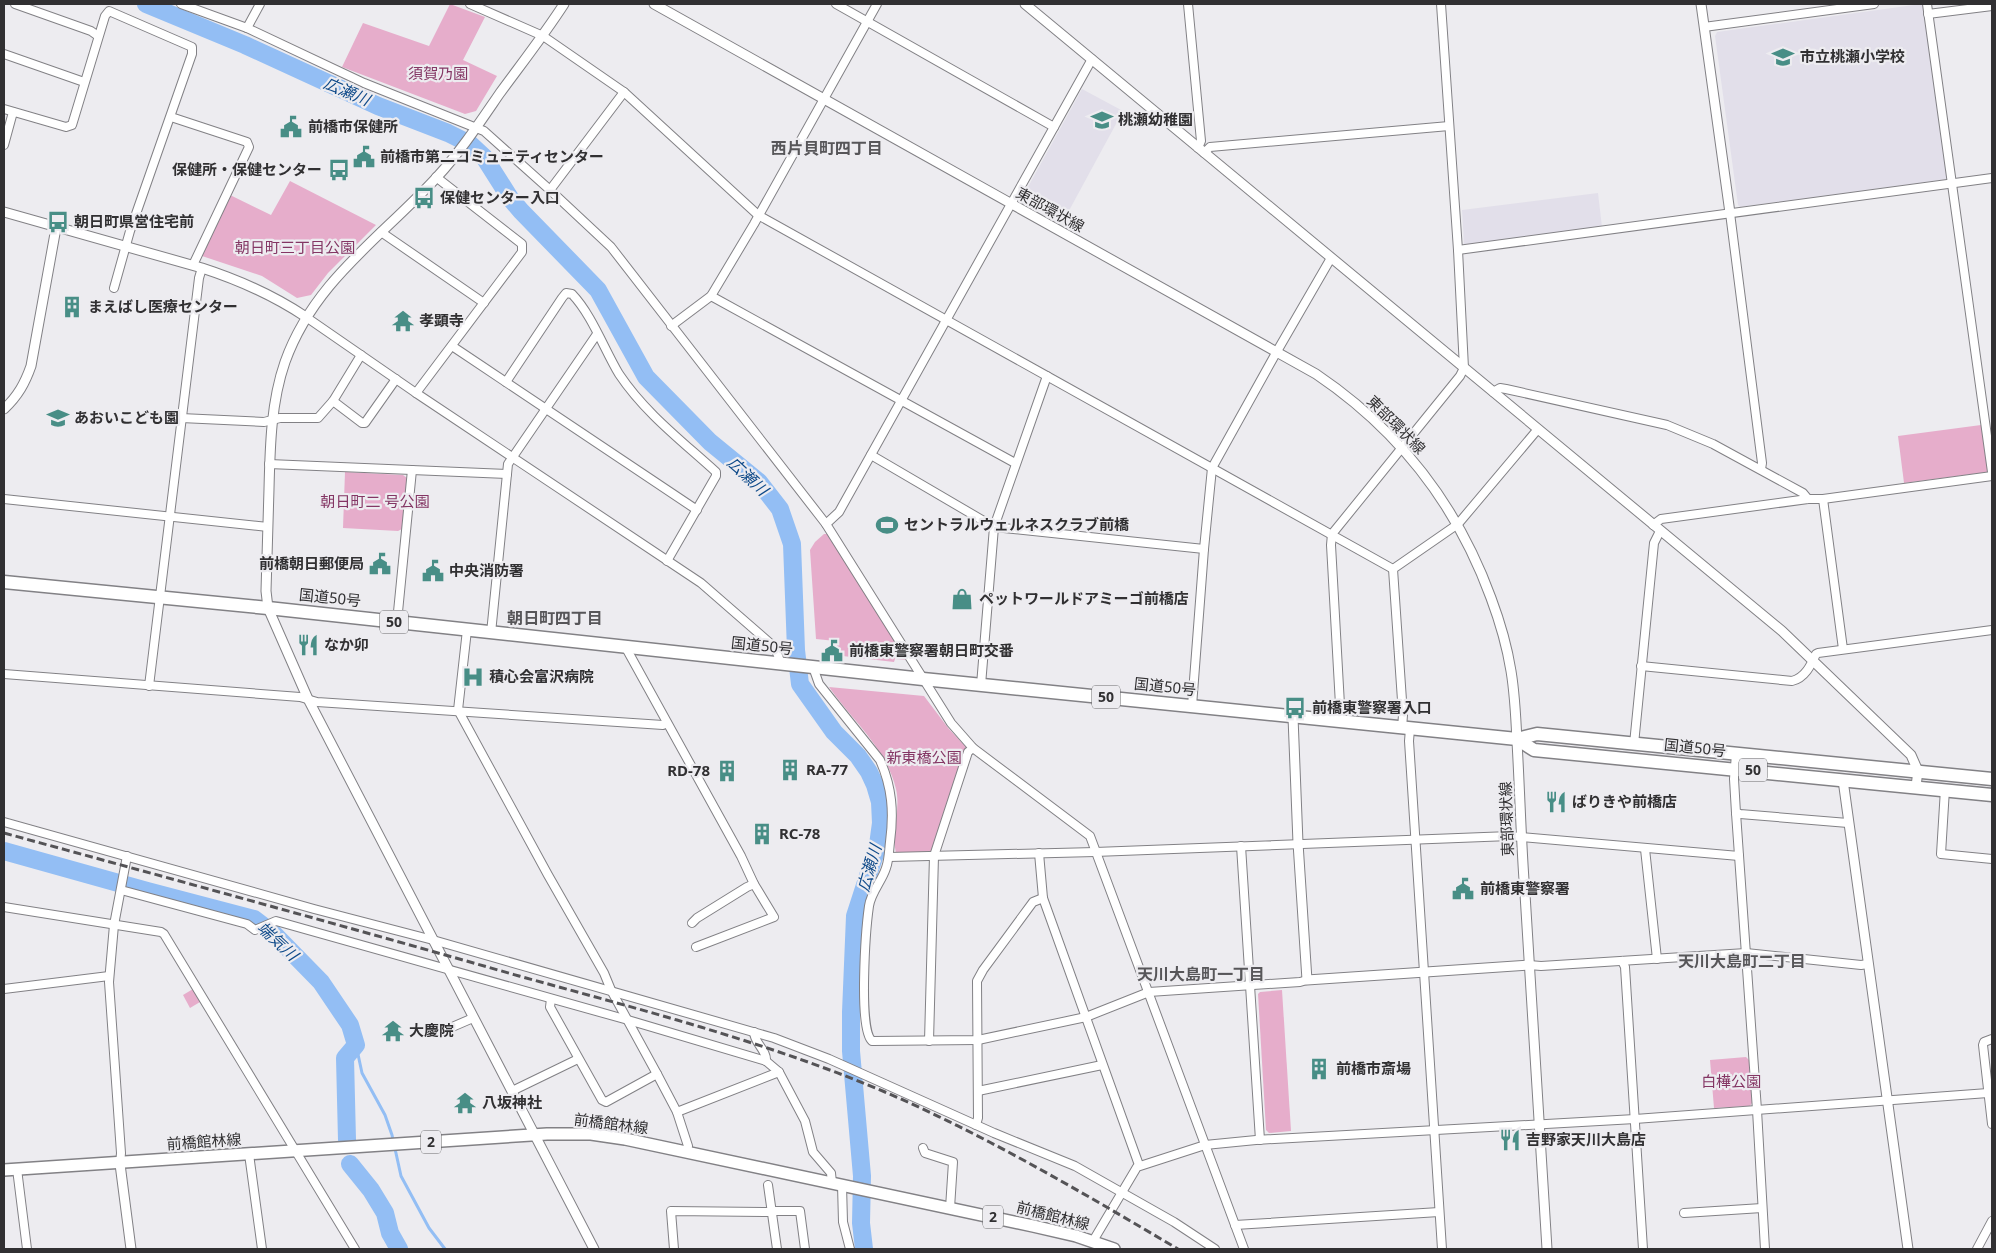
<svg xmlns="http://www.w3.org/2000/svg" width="1996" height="1253" font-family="'Noto Sans','Noto Sans JP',sans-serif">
<rect width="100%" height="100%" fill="#edecf0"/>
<!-- built -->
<g fill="#e2dfea">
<path d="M1921,4L1924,6L1948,179L1740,207L1738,205L1715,36L1717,32Z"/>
<path d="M1082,89L1123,111L1065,218L1023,196Z"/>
<path d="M1598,193L1602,227L1467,245L1464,244L1462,210Z"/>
</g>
<!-- green -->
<g fill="#e6adcb">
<path d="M450,4L485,17L463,60L497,76L476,111L465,114L342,67L363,23L429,46Z"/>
<path d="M290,181L376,225L328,273L311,295L297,298L262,276L202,256L230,195L271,215Z"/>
<path d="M1981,425L1988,472L1904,483L1898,436Z"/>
<path d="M345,472L403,475L407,478L404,528L398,531L343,528Z"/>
<path d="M824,534H827L905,655L906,660L895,659L894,662L834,655L836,641L816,639L810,550L815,542Z"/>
<path d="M829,687L924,696L949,729L966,747V751L934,850L928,855L896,853C891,832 901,810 896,789C887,749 851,719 829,687Z"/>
<path d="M193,989L200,1002L190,1008L183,995Z"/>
<path d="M1282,990L1291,1131L1269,1133L1266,1130L1258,994L1260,992Z"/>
<path d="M1746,1057L1749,1060L1752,1103L1750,1106L1714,1108L1710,1060Z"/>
</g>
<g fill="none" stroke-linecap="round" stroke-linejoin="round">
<!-- stream -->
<path stroke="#93bef4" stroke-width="3" d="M356,1045L362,1073L385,1115L392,1135L401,1176L429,1228L445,1249"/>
<!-- river -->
<g stroke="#93bef4" stroke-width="18">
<path d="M146,4L245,45L378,106L448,133L470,144L484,157L510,198L521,211L598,290L646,377L710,442L759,482L780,509L792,544L796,650L800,684L834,732L858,756L869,772L875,785L880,802L881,823L878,845L855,916L851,1012V1051L862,1176L861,1223L864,1249"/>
<path d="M4,851L147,891L254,919L275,935L321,982L350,1025L356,1045L345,1058L347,1140"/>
<path d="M350,1164L371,1190L385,1213L390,1233L399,1249"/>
</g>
<!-- minor casing -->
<g stroke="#828185" stroke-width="10">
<g id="minor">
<path d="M15,4L91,31L98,36"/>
<path d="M181,4L247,28L364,83L484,131L550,190L611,247L826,524L951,723L973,748L1090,836L1244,1249"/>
<path d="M470,4L543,36L624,92L758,215L1393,569"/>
<path d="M836,4L1054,127L1092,59"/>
<path d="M1188,4L1201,141L1198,148"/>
<path d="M1927,4L1992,472"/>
<path d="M1928,14L1992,6"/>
<path d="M1704,27L1874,4"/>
<path d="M247,28L260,4"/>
<path d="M4,54L84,82"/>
<path d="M4,109L66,127L72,125L105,16L109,11L192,47V54L130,231L114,288"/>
<path d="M171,117L247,142L249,147L193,265"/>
<path d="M4,145L13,112"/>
<path d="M1204,153L1210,147L1449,126"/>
<path d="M550,190L624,92"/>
<path d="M1730,213L1762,463L1761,469"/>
<path d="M381,232L484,303"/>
<path d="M1458,250L1992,178"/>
<path d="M711,296L1015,463"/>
<path d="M306,317L416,393L522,252V244L436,177"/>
<path d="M671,326L711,296L754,224L877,4"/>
<path d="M452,346L697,510"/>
<path d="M506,382L562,298L566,293L572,294C592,315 604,349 619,374C645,413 682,441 716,472V476L667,561"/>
<path d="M1493,392L1500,388L1506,389L1667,425L1713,444L1803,493L1808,499"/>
<path d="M416,393L701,583L771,644L776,650L781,664"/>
<path d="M333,401L362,423H365L396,379"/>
<path d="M181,418L264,422L280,418H318L333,401L361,355"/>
<path d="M871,455L994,527L1204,549"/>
<path d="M269,464L507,474"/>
<path d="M4,499L268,527"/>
<path d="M1823,499L1843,649"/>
<path d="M826,524L839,512L1054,127"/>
<path d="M1653,525L1661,519L1808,499H1823L1992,476"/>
<path d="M397,622L412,470"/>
<path d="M467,630L458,710L548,875L604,973L611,990L657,1074L677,1112L688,1146L687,1152"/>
<path d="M491,633L508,464L597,334"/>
<path d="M626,648L741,856L754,884L774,917L696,947"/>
<path d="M1641,666L1792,681C1805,678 1811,665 1816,654L1818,653L1992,630"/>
<path d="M813,667L819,684L880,760C892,787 894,812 890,842C889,850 889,860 886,868C882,881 871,892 869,906C866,927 858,1029 872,1041L978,1040L1086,1017L1149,992L1300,982L1307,980"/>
<path d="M4,674L300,697L317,702L663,725L667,723"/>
<path d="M981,685L994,527L1047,376"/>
<path d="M149,686L199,278L202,268"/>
<path d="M1192,706L1204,549L1212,468L1276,353L1331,258"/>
<path d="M1339,721L1340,705L1331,545L1332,534L1460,376L1464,368L1458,250L1441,4"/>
<path d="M1402,728L1403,715L1393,569L1458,524L1538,429"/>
<path d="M1410,729L1409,741L1442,1249"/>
<path d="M1634,744L1654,543L1660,531"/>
<path d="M1736,754L1734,779L1736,813L1757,1110L1765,1249"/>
<path d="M1945,789L1941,854L1992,859"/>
<path d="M1736,813L1740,814L1848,823"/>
<path d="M4,822L314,909L433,940L774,1038L829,1059L994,1133L1075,1166L1174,1222L1215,1249"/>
<path d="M1241,846L1260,1140"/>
<path d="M1645,849L1657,959"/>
<path d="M1039,853L1043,898L1139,1165"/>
<path d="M889,857L1095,852L1510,836L1739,856"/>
<path d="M121,890L247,924L255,930L276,921L628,1020L766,1061L779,1072L805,1121L813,1152L831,1173L832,1183"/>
<path d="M4,907L161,932L164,934L355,1249"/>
<path d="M692,923L697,918L747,887L754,884"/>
<path d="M1622,961L1625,967L1643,1249"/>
<path d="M1529,965L1541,966L1746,953L1861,965L1868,964"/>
<path d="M4,989L109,976"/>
<path d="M551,999L550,1007L602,1100L606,1102L657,1074"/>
<path d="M754,1032C754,1043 767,1050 766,1061"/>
<path d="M436,1034L473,1018"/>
<path d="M1992,1039L1984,1042L1983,1045L1992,1124"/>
<path d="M929,1041L934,856L968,752L973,748"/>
<path d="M512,1091L578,1059"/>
<path d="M978,1091L1102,1065"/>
<path d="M677,1112L779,1072"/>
<path d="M976,1125L978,1118L977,981L983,970L1033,902L1043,898"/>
<path d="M923,1148L925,1153L953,1162L950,1208"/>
<path d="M249,1154L262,1249"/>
<path d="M120,1164L121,1153L109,982L114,925L127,856"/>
<path d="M17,1169L27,1249"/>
<path d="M768,1185L777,1249"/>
<path d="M842,1185L843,1222L850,1249"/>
<path d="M772,1211H800L805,1249"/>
<path d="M1684,1213L1762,1208"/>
<path d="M1235,1225L1439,1212"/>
<path d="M1093,1241L1137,1167L1205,1145L1256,1140L1635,1119L1988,1093"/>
<path d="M674,1249L671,1211L772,1212"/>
<path d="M1977,1249L1992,1221"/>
</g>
</g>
<!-- tertiary casing -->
<g stroke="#828185" stroke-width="11">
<g id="tertiary">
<path d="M564,4C544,35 522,63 500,93C480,122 461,151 437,177C381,238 314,281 285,362C271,402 270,447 269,489C268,523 267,557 266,591L268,608L308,699L594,1249"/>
<path d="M654,4L1316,374C1399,430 1457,505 1491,598C1500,622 1507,646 1511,671C1515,695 1516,719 1517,742C1520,793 1521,843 1525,894C1532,1012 1540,1131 1547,1249"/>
<path d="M1025,4L1782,631L1911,755L1918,771L1916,786"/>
<path d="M1701,4L1730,213"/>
<path d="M4,212L202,268C239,280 273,295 306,317"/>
<path d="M4,409C18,396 25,383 31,366L56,228"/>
<path d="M1293,717L1298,843L1307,980L1529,965"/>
<path d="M1843,780L1908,1249"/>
<path d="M120,1164L131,1249"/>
</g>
</g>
<!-- primary casing -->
<g stroke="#828185" stroke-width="14">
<path id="primary" d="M4,1170L547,1134H591L625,1139L1033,1226L1076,1236L1114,1249"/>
</g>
<!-- trunk casing -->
<g stroke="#828185" stroke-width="15">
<g id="trunk">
<path d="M4,582L268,608L923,679L1517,739L1537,734L1992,779"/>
<path d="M1517,739L1534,750L1992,795"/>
</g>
</g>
<!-- minor -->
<use href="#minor" stroke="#fff" stroke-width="8"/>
<!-- tertiary -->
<use href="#tertiary" stroke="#fff" stroke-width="9"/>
<!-- primary -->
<use href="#primary" stroke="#fff" stroke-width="11"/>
<!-- trunk -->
<use href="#trunk" stroke="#fff" stroke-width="12"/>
<!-- rail -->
<path stroke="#545356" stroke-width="3" stroke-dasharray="8 4" stroke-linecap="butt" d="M4,833C176,880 348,927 519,976C642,1010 767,1042 885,1092C987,1136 1083,1193 1178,1249"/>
</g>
<!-- icons -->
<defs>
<g id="school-bare" transform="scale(1.725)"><path d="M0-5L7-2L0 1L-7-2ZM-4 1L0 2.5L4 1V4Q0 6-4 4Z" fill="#488e86" stroke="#edecf0" stroke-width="2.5" paint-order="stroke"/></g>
<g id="civic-bare" transform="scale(1.725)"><path d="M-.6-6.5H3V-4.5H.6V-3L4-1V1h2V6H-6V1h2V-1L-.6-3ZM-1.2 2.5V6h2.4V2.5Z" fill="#488e86" stroke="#edecf0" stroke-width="2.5" paint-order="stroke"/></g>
<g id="bus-bare" transform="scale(1.725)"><path d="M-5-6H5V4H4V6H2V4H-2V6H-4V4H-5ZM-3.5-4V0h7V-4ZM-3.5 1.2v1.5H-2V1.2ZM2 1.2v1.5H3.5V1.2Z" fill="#488e86" stroke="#edecf0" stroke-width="2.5" paint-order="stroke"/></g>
<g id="building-bare" transform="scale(1.725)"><path d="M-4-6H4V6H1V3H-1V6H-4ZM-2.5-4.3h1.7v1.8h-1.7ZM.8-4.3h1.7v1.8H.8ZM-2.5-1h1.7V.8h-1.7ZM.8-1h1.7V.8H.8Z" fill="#488e86" stroke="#edecf0" stroke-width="2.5" paint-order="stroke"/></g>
<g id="temple-bare" transform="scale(1.725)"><path d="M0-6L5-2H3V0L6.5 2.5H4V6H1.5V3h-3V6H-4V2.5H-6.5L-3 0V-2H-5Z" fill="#488e86" stroke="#edecf0" stroke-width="2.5" paint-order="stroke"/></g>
<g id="stadium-bare" transform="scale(1.725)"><path d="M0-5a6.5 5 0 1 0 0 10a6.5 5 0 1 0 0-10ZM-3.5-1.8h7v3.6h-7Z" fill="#488e86" stroke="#edecf0" stroke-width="2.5" paint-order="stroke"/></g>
<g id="shop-bare" transform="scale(1.725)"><path d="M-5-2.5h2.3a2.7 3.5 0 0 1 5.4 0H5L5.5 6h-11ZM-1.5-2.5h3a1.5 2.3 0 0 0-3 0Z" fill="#488e86" stroke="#edecf0" stroke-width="2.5" paint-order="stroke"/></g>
<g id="restaurant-bare" transform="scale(1.725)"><path d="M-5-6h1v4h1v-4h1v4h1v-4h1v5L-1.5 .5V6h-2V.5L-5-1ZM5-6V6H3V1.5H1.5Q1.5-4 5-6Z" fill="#488e86" stroke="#edecf0" stroke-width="2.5" paint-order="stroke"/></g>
<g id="hospital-bare" transform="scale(1.725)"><path d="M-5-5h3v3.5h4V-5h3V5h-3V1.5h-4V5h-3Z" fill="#488e86" stroke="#edecf0" stroke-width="2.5" paint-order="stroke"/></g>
</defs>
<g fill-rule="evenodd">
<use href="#school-bare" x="1783" y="57"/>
<use href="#school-bare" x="1102" y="120"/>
<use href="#civic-bare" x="291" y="127"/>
<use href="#civic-bare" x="364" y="157"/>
<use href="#bus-bare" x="339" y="170"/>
<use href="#bus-bare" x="424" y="198"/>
<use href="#bus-bare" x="58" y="222"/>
<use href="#building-bare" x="72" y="307"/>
<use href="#temple-bare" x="403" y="321"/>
<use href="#school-bare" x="58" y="418"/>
<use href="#stadium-bare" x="887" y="525"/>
<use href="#civic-bare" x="380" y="564"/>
<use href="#civic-bare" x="433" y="571"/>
<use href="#shop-bare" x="962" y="599"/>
<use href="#restaurant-bare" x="308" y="645"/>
<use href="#civic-bare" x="832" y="651"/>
<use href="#hospital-bare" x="473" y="677"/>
<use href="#bus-bare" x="1295" y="708"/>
<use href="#building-bare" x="790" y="770"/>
<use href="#building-bare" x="727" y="771"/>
<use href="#restaurant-bare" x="1556" y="802"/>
<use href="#building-bare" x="762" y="834"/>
<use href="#civic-bare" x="1463" y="889"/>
<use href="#temple-bare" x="393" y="1031"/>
<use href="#building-bare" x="1319" y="1069"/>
<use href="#temple-bare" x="465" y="1103"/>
<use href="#restaurant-bare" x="1510" y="1140"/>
</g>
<g text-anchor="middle" stroke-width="4.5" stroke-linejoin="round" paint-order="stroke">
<!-- shield labels -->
<g fill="#edecf0" stroke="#69686b" stroke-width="1">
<rect x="380" y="610.5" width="28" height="23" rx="4"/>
<rect x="1092" y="685.5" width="28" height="23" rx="4"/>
<rect x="1739" y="758.5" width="28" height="23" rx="4"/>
<rect x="421" y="1130.5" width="20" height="23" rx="4"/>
<rect x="983" y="1205.5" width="20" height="23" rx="4"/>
</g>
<g font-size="14" font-weight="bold" fill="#313032">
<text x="394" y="627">50</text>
<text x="1106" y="702">50</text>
<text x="1753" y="775">50</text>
<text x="431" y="1147">2</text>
<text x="993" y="1222">2</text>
</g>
<!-- poi labels -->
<g font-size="15" font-weight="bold" fill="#313032" stroke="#edecf0" text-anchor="start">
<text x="1800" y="62">市立桃瀬小学校</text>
<text x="1118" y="125">桃瀬幼稚園</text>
<text x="308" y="132">前橋市保健所</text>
<text x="380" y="162">前橋市第二コミュニティセンター</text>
<text x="322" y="175" text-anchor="end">保健所・保健センター</text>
<text x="440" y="203">保健センター入口</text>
<text x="74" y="227">朝日町県営住宅前</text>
<text x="88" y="312">まえばし医療センター</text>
<text x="419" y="326">孝顕寺</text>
<text x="74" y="423">あおいこども園</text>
<text x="904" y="530">セントラルウェルネスクラブ前橋</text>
<text x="364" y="569" text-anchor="end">前橋朝日郵便局</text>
<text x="449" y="576">中央消防署</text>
<text x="979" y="604">ペットワールドアミーゴ前橋店</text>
<text x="324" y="650">なか卯</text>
<text x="849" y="656">前橋東警察署朝日町交番</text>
<text x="489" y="682">積心会富沢病院</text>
<text x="1312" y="713">前橋東警察署入口</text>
<text x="806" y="775">RA-77</text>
<text x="710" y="776" text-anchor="end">RD-78</text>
<text x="1572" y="807">ばりきや前橋店</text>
<text x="779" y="839">RC-78</text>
<text x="1480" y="894">前橋東警察署</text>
<text x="409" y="1036">大慶院</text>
<text x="1336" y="1074">前橋市斎場</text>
<text x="482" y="1108">八坂神社</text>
<text x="1526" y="1145">吉野家天川大島店</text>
</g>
<!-- park labels -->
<g font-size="15" fill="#843664" stroke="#edecf0">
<text x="438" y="79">須賀乃園</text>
<text x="295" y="253">朝日町三丁目公園</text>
<text x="375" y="507">朝日町二 号公園</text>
<text x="924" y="763">新東橋公園</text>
<text x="1731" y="1087">白樺公園</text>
</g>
<!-- street labels -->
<g font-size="15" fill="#313032" stroke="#edecf0">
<text transform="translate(1050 210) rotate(29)" y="5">東部環状線</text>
<text transform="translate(1396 425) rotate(45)" y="5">東部環状線</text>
<text transform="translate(330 598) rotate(6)" y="5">国道50号</text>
<text transform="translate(762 646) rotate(6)" y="5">国道50号</text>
<text transform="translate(1165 687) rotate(6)" y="5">国道50号</text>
<text transform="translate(1695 748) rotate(6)" y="5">国道50号</text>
<text transform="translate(1507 819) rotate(-92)" y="5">東部環状線</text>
<text transform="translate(611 1124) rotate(7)" y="5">前橋館林線</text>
<text transform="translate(204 1142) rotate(-4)" y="5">前橋館林線</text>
<text transform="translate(1053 1216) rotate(14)" y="5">前橋館林線</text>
</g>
<!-- water labels -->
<g font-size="16" font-style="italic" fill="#104b8a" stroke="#edecf0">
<text transform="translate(347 91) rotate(23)" y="6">広瀬川</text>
<text transform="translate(748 476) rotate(43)" y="6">広瀬川</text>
<text transform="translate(869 868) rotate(-74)" y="6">広瀬川</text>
<text transform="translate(278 941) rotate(43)" y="6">端気川</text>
</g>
<!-- neighbourhood labels -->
<g font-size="16" font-weight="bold" fill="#575659" stroke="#edecf0">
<text x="827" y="154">西片貝町四丁目</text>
<text x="555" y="624">朝日町四丁目</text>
<text x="1742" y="967">天川大島町二丁目</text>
<text x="1201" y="980">天川大島町一丁目</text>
</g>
</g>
<!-- border -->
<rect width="1996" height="1253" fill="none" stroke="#313032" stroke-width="10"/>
</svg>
